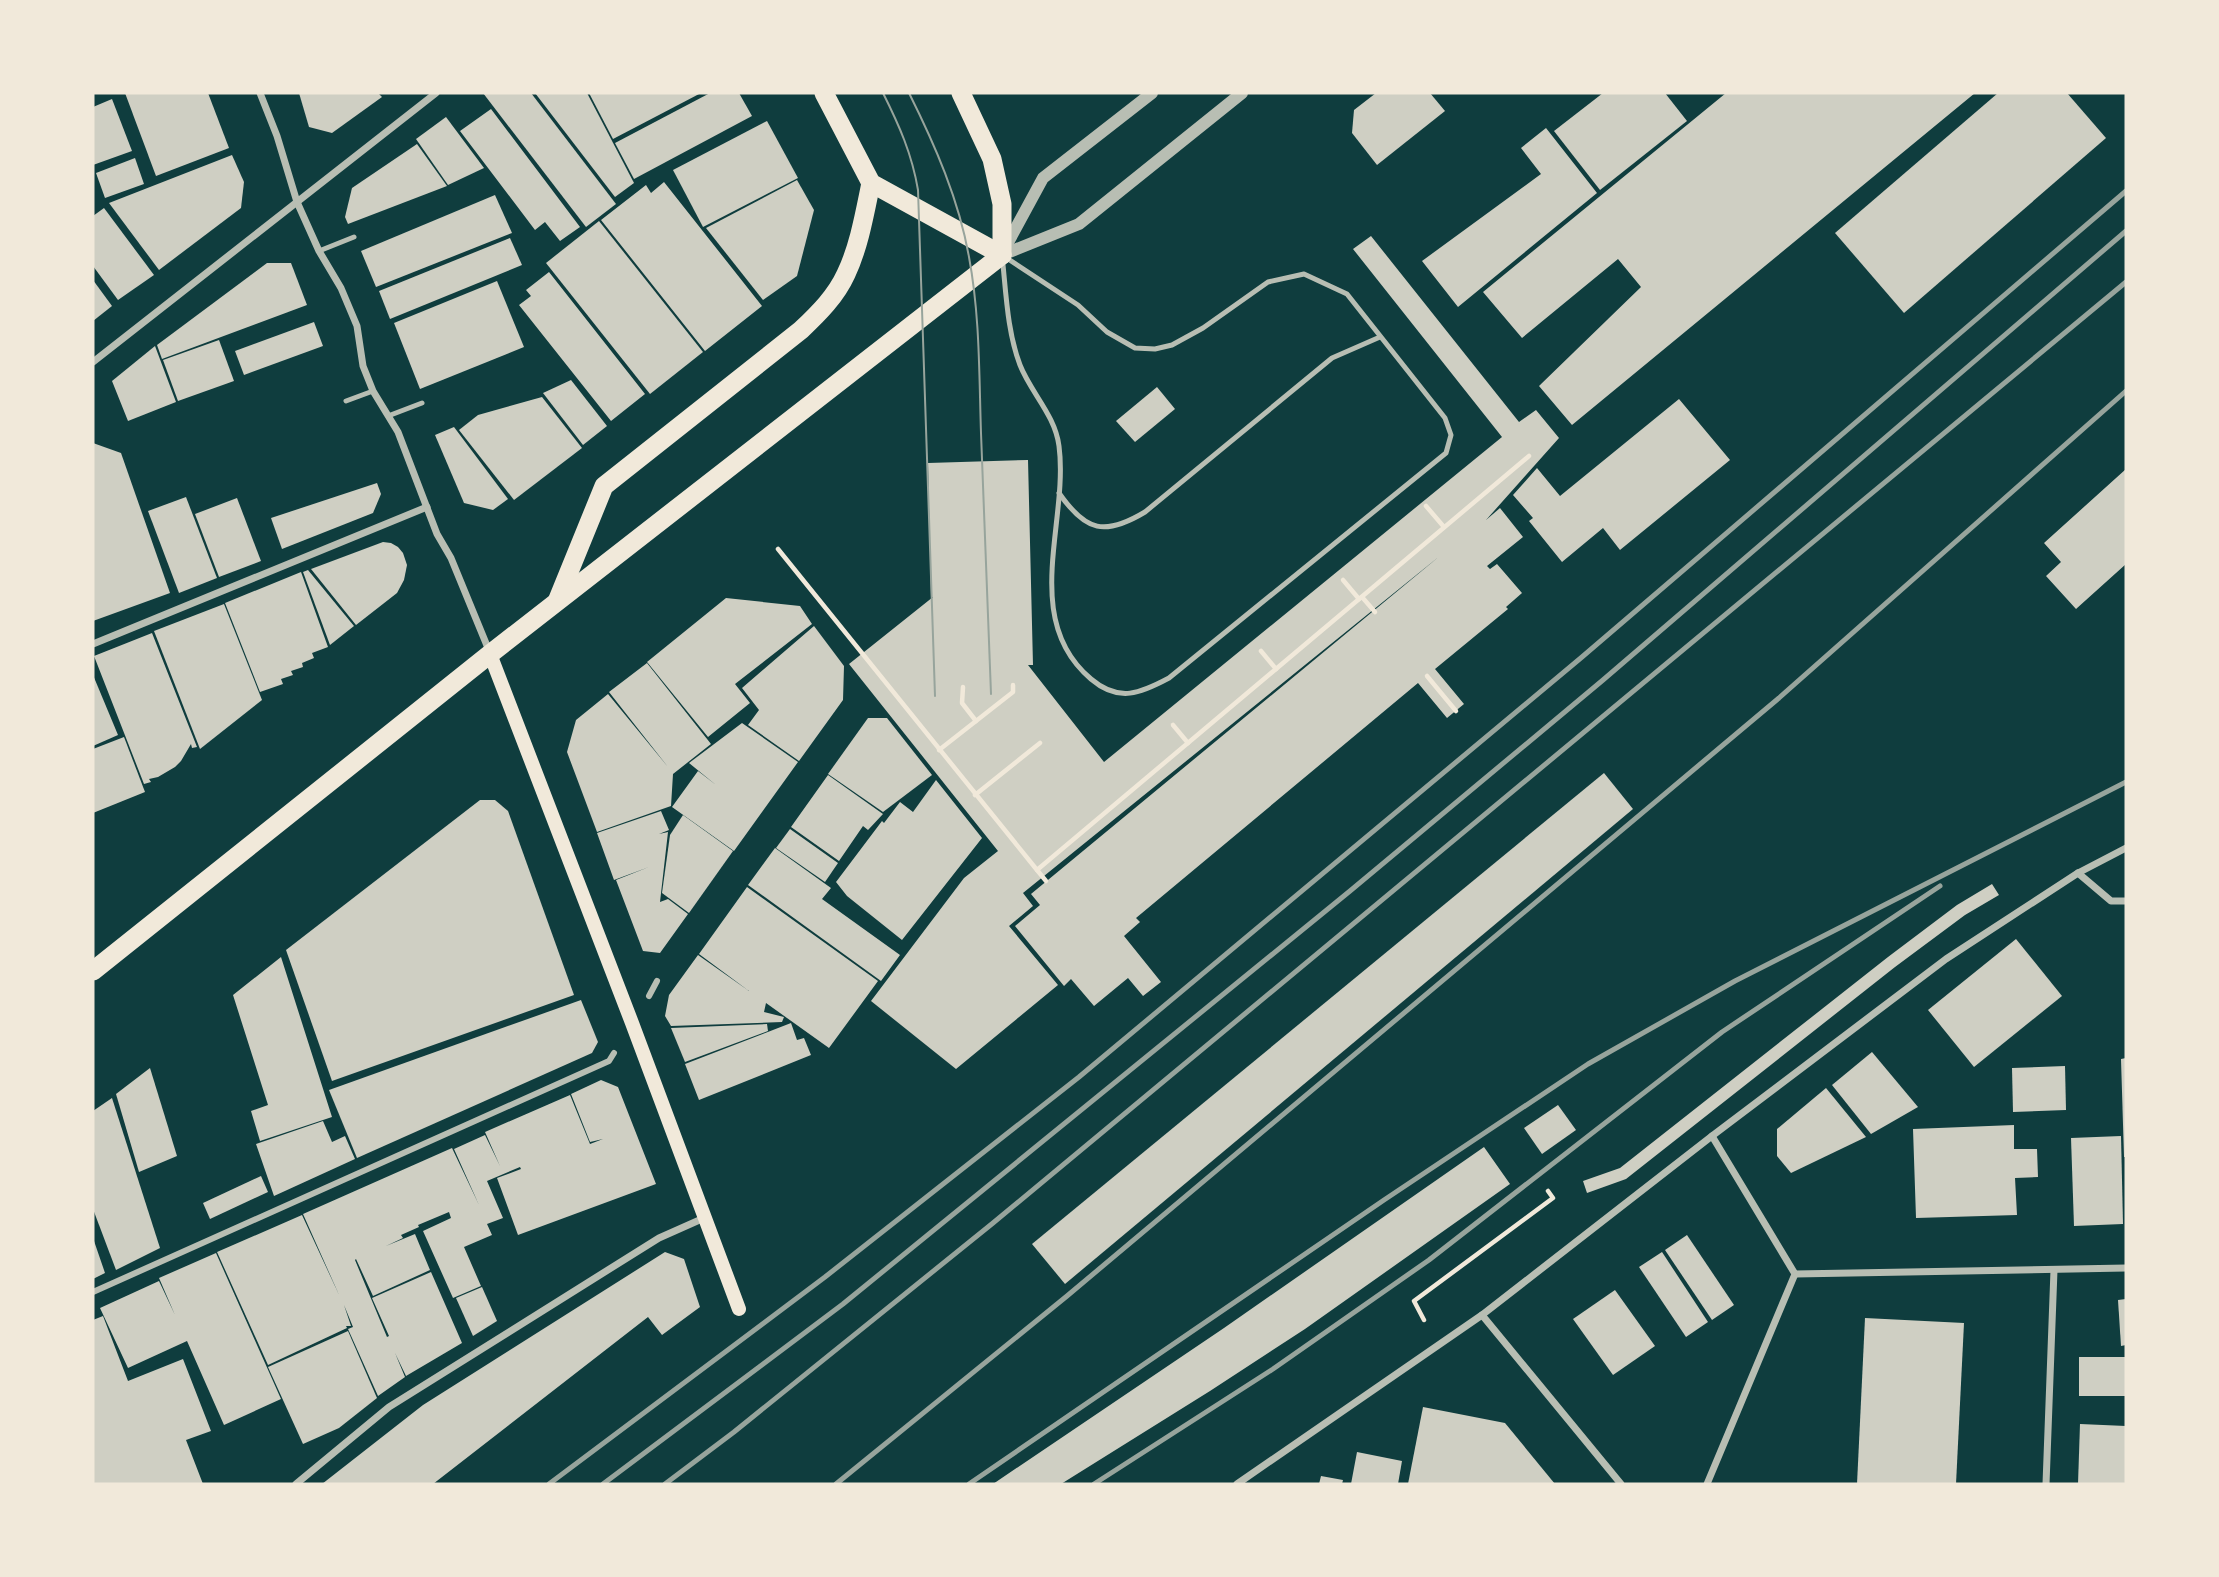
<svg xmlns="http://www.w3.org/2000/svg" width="2219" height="1577" font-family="Poppins,sans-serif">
<rect width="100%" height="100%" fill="#0f3d3e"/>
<!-- building -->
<g fill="#cfcfc3">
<path d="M125,93H208L229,148L156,176Z"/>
<path d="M299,93H378L382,97L332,133L309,127Z"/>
<path d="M483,93H531L616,204L586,227Z"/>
<path d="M535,93H587L634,183L615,197Z"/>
<path d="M589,93H701L613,139Z"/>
<path d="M710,93H739L752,116L634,179L615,143Z"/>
<path d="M1376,93H1430L1445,111L1377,165L1352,133L1354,110Z"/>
<path d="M1603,93H1665L1687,121L1600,190L1554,131Z"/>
<path d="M1726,93H1975L1572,425L1539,386L1641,287L1618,259L1522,338L1483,292Z"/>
<path d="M1998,93H2067L2106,138L1904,313L1835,233Z"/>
<path d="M112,99L132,151L93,165V107Z"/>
<path d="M491,109L580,227L560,241L545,222L535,230L460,131Z"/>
<path d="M446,117L484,168L448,185L416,139Z"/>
<path d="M767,121L798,178L703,227L673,170Z"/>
<path d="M1546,128L1597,193L1458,307L1422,261L1541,174L1521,148Z"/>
<path d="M417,144L447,186L348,224L345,217L352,188Z"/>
<path d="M232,155L244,182L241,208L159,270L109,203Z"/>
<path d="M135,158L144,184L105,198L96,173Z"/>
<path d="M797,180L814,210L797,276L763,300L706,228Z"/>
<path d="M664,182L762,306L705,351L601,220L646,185L651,193Z"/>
<path d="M495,195L512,233L376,287L361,251Z"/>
<path d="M104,208L154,275L118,300L93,266V216Z"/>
<path d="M599,221L703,352L650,394L546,263Z"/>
<path d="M1371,236L1519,422L1536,410L1559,438L1486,520L1500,508L1523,537L1487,566L1490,569L1497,564L1522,593L1506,607L1508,609L1435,669L1464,704L1447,718L1418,683L1136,918L1140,922L1124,936L1161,982L1143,996L1128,978L1094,1006L1071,979L1064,986L1015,926L1040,905L1031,894L1441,555L1023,893L1033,906L1009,926L1058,985L956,1069L871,1001L964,878L998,851L849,664L933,597H931L928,463L1028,460L1033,665H1028L1104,762L1502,437L1353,249Z"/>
<path d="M510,238L522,265L390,319L379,291Z"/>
<path d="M267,263H291L307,305L162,359L157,345Z"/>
<path d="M549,272L645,394L611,421L519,305L531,296L526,290Z"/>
<path d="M93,280L112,306L93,321Z"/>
<path d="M497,281L524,347L420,389L394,323Z"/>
<path d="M314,322L323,346L244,375L235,351Z"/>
<path d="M219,340L234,381L178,401L163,360Z"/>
<path d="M155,346L176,402L128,421L112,381Z"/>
<path d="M571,380L607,426L583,445L543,393Z"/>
<path d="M1157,387L1175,409L1135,442L1116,421Z"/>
<path d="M542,397L582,448L514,500L459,430L478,415Z"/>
<path d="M1679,399L1730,460L1620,550L1603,528L1562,562L1529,521L1533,518L1513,495L1537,468L1560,496Z"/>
<path d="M454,427L508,499L493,510L464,503L435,435Z"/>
<path d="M93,443L121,453L170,593L93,621Z"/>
<path d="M2126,469V564L2076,609L2046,576L2061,562L2044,543Z"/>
<path d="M377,483L381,494L373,513L282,549L271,518Z"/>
<path d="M186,497L217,578L179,593L148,511Z"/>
<path d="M237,498L261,561L219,577L195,514Z"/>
<path d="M383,542L391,543L398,547L403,553L407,565L404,580L397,593L356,625L311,569Z"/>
<path d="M308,570L354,626L330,645L303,572Z"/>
<path d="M301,572L328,647L312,653L314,658L302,663L303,667L291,671L293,675L281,679L283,684L260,692L225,603Z"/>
<path d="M726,598L800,606L812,624L735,684L750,703L708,737L647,662Z"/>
<path d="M224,604L262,700L200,749L154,631Z"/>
<path d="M814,626L844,666L843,700L799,761L748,725L759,710L742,688Z"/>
<path d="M152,633L197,747L192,748L191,744L181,761L175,767L158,777L149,779L151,782L144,784L94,656Z"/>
<path d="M647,663L711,744L673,774L671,806L597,832L567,752L576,720L608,694L668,767L609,692Z"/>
<path d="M93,675L118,735L93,746Z"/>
<path d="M868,718H887L932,775L883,812L828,774Z"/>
<path d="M742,723L798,762L734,851L672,807L698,771L716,785L689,763Z"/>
<path d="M124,737L145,792L93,813V749Z"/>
<path d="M1604,773L1633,809L1065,1284L1032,1244Z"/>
<path d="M828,775L883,814L868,830L863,826L839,861L791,827Z"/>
<path d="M936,780L982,838L902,940L847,896L836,882L882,821L884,823L900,802L913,812Z"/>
<path d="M480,800H495L508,811L574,995L332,1081L286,950Z"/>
<path d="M661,811L669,830L659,834L668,832L660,902L668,899L688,914L660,953L643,951L616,880L649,867L614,880L597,833Z"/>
<path d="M683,815L733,851L689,913L662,893L670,835Z"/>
<path d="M790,829L838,863L825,882L776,848Z"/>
<path d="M775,848L831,888L822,899L900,955L881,981L748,885Z"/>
<path d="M1992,884L1999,895L1965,915L1895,967L1626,1179L1587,1193L1583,1181L1620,1168L1888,957L1957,905Z"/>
<path d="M747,887L878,981L829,1048L766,1003L764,1012L784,1017L782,1022L671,1026L665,1016L669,995L698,955L749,991L699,954Z"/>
<path d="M2016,939L2062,996L1974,1067L1928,1010Z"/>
<path d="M281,957L332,1117L260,1141L251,1111L268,1105L233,995Z"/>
<path d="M581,1000L598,1042L592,1053L357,1158L329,1090Z"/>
<path d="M791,1023L797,1040L804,1038L811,1055L699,1100L685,1064Z"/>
<path d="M767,1024L768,1031L685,1062L671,1028Z"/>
<path d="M1872,1052L1918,1107L1871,1134L1832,1085Z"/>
<path d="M2126,1058V1157H2124L2121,1059Z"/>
<path d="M2065,1066L2066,1110L2013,1112L2012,1068Z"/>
<path d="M150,1068L177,1156L139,1172L116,1094Z"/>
<path d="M601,1080L618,1087L656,1184L518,1235L497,1178L521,1169L520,1167L487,1181L503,1218L487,1224L492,1235L464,1247L481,1286L453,1298L423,1231L451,1218L449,1212L418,1225L419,1227L401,1235L403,1238L386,1246L415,1234L430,1270L373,1296L356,1259L355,1260L387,1337L389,1336L372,1298L431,1272L462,1343L406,1376L395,1353L405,1377L378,1396L348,1329L353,1327L344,1305L351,1326H346L347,1328L268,1365L217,1252L302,1215L340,1297L303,1214L452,1148L479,1205L454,1149L485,1135L500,1166L485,1132L570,1095L590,1144L603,1139L590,1142L571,1094Z"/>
<path d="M1826,1088L1866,1137L1791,1173L1777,1156V1129Z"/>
<path d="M112,1098L160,1248L116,1270L93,1209V1111Z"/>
<path d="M1558,1105L1576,1130L1542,1154L1524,1128Z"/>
<path d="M323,1121L332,1142L345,1136L355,1159L274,1196L256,1144Z"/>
<path d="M2014,1125V1149H2037L2038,1177L2015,1178L2017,1215L1916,1218L1913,1129Z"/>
<path d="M2121,1136L2123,1224L2074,1226L2071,1138Z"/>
<path d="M1484,1147L1510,1184L1305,1329L1210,1391L1061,1484H993L1224,1328Z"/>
<path d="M261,1176L268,1192L210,1219L203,1203Z"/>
<path d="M1687,1235L1734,1305L1712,1320L1665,1250Z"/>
<path d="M93,1238L105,1273L93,1279Z"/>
<path d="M665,1252L684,1259L700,1307L662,1335L648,1317L433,1484H322L423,1405Z"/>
<path d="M1662,1252L1708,1322L1686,1337L1639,1267Z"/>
<path d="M216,1253L281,1399L224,1425L187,1341L128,1368L100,1308L159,1281L175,1315L159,1278Z"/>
<path d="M482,1287L497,1321L473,1336L456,1298Z"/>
<path d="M1615,1290L1655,1346L1613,1375L1573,1319Z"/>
<path d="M2126,1299V1345L2121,1346L2118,1300Z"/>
<path d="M103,1316L128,1381L183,1359L211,1431L186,1440L203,1484H93V1320Z"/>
<path d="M1865,1318L1964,1323L1956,1484H1857Z"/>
<path d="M348,1331L377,1398L339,1428L303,1444L268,1367Z"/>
<rect x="2079" y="1357" width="47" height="39"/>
<path d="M1423,1407L1505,1423L1555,1484H1408Z"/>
<path d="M2080,1424L2126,1426V1484H2078Z"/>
<path d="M1357,1452L1402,1461L1398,1484H1351Z"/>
<path d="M1321,1476L1343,1480L1342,1484H1319Z"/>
</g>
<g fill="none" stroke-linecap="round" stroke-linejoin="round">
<!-- path -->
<g stroke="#f1e9da" stroke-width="4.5">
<path d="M1426,506L1444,527"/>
<path d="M778,549L1037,870L1529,456"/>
<path d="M1343,580L1359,599"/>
<path d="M1362,597L1375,612"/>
<path d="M1261,651L1276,669"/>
<path d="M1427,676L1456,711"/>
<path d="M963,687L962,703L976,721"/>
<path d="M1173,725L1188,743"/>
<path d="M939,750L1013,692V685"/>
<path d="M975,795L1040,743"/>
<path d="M1037,870L1046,881"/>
<path d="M1424,1320L1414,1301L1553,1198L1548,1191"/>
</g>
<!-- service -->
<g stroke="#b8beb3" stroke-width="5">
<path d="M319,251L354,237"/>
<path d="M1002,255L1078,305L1107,332L1135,348L1155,349L1172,345L1203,328L1268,282L1304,274L1347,294L1445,418L1451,435L1446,453L1169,678C1141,693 1119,703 1091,679C1020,619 1069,522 1059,446C1055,415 1031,393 1020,365C1007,331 1006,291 1002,255Z"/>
<path d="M346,401L373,391"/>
<path d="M388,416L422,403"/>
<path d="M1059,493C1086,532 1105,536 1145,512L1332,358L1380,337"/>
</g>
<!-- pedestrian -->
<g stroke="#b8beb3" stroke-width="6">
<path d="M649,996L657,981"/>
<path d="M93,1292L609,1061L614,1053"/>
</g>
<!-- minor -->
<g stroke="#b8beb3" stroke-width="7">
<path d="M260,93L277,136L297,202L319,251L341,288L357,326L363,366L373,391L398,432L437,534L451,558L490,653"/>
<path d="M93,362L436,93"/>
<path d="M93,644L427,507"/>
<path d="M2078,873L2111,901H2126"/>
<path d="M1795,1274L2126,1268"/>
<path d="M1482,1315L1621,1484"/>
<path d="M296,1484L389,1407L659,1238L704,1218"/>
<path d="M1237,1484L1482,1315L1712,1136L1946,959L2078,873L2126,848"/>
<path d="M1707,1484L1795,1274L1712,1136"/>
<path d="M2046,1484L2054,1270"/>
</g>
<!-- tertiary -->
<g stroke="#b8beb3" stroke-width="12">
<path d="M1005,248L1043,178L1152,93"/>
<path d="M1002,255L1079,224L1242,93"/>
</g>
<!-- secondary -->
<path stroke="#f1e9da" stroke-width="14" d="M490,654L632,1023L739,1309"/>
<!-- trunk -->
<g stroke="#f1e9da" stroke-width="19">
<path d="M824,93L871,183L1002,255"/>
<path d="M961,93L992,159L1002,204V255"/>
<path d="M558,599L604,486L801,330C819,313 836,296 846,274C859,247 865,212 871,183"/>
<path d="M93,971L490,654L1002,255"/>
</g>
<!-- tram -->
<g stroke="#97a49c" stroke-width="2">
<path d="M883,93C899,125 912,154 918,190L935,696"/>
<path d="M909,93C935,145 959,200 969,257C980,316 979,374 981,433C984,520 988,607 991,694"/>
</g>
<!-- rail -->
<g stroke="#97a49c" stroke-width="5">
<path d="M549,1484L825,1277L1079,1077L1582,657L2126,191"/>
<path d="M603,1484L843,1304L1350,891L1603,680L2126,231"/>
<path d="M665,1484L734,1432L993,1223L2126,282"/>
<path d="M836,1484L1067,1296L1779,698L2126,391"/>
<path d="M969,1484L1384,1200L1588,1064L1735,981L2126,782"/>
<path d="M1094,1484L1273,1369L1429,1260L1722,1032L1940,886"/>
</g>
</g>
<!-- border -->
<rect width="2219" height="1577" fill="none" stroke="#f1e9da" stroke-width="189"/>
</svg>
